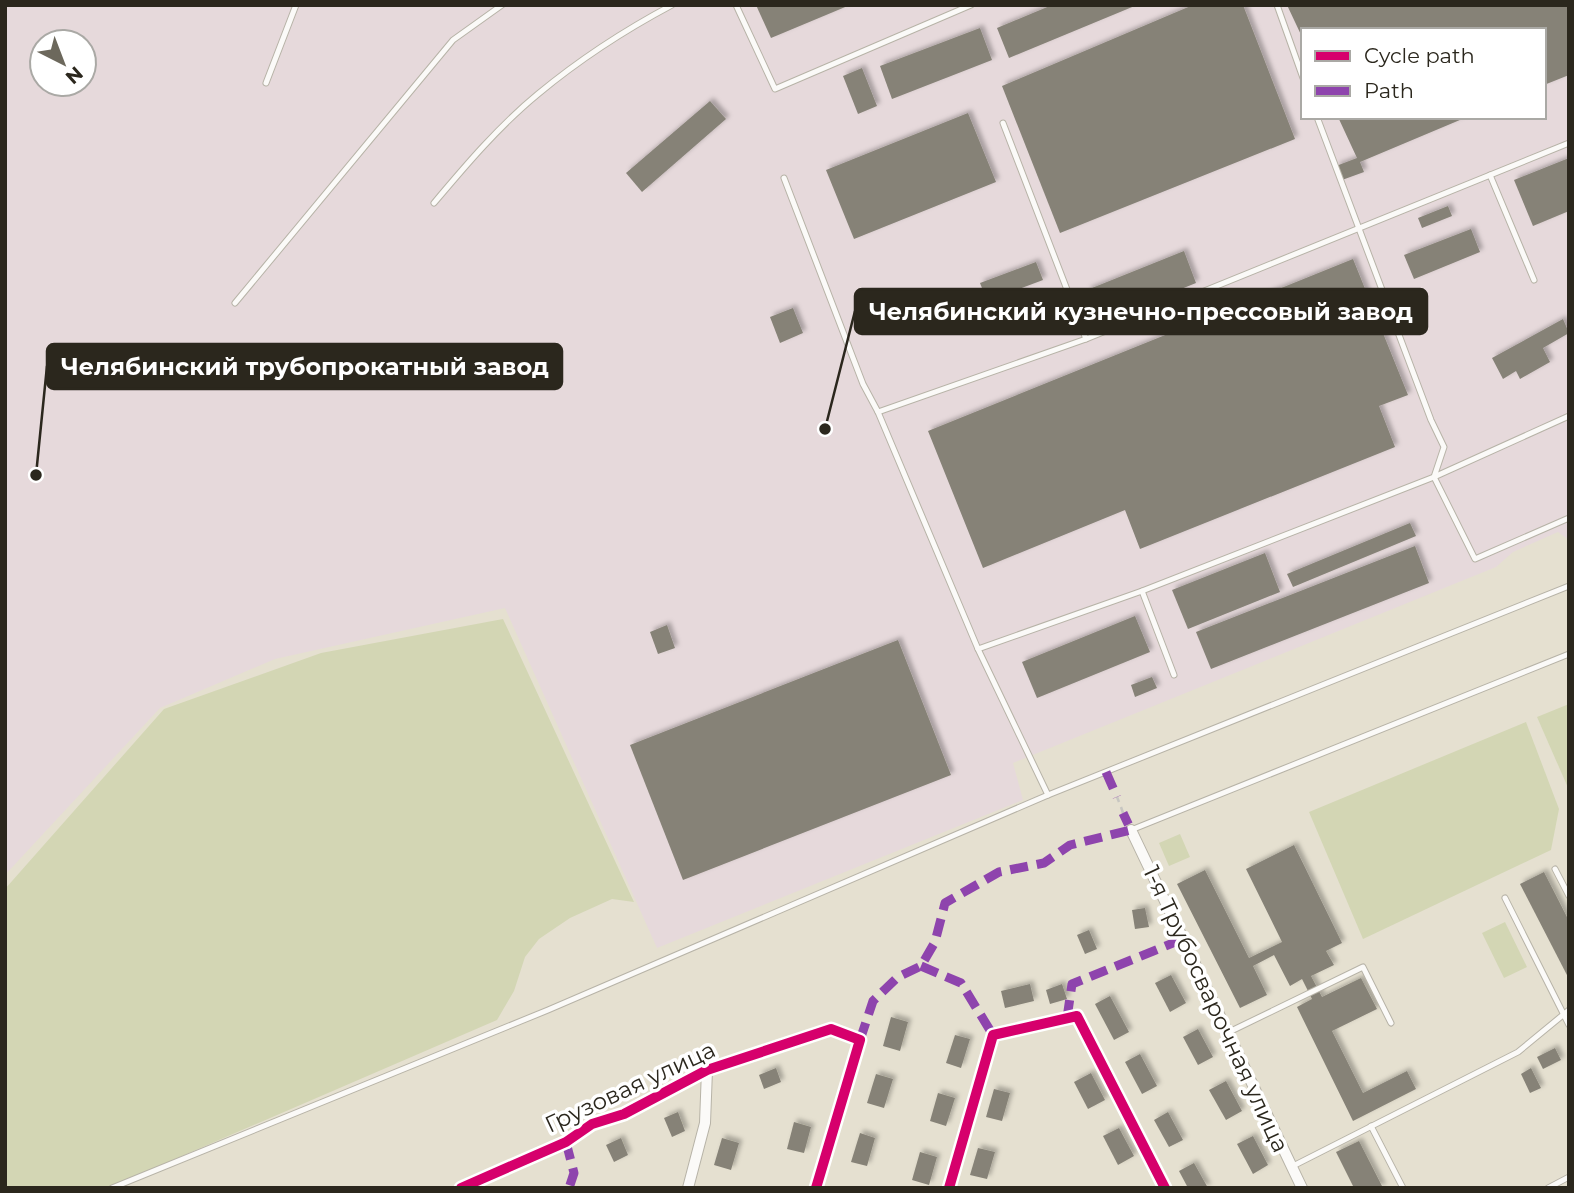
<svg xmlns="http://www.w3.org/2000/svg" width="1574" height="1193" font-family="Montserrat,sans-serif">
<defs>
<filter id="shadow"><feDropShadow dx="3.5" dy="-3.5" stdDeviation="2" flood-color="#0004"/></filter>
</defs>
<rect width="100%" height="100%" fill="#e5e0d0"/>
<!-- industrial -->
<path fill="#e6d9db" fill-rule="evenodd" d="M5,5H1569V540L1558,532L1513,552L1496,567L1013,763L1023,800L657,948L505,608L275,659L160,708L5,875ZM1303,30H1544V117H1303ZM42,42H84V84H42Z"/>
<!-- green -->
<g fill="#d3d6b4">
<path d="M503,619L634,902L612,899L570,918L539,939L525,957L514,991L497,1020L108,1188H5V889L164,709L321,653Z"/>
<path d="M1569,704V790L1537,717Z"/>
<path d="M1526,722L1559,809L1551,850L1363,939L1309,812Z"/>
<path d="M1180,834L1190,857L1169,866L1159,843Z"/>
<path d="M1505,922L1527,967L1504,978L1482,933Z"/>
</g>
<!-- building -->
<g fill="#868277" filter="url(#shadow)">
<path d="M756,5H850L771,38Z"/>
<path d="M1052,5H1137L1009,58L997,28Z"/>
<path d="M1193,5H1243L1295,139L1060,233L1002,86Z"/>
<path d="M1287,5H1569V75L1544,85V30H1303V39Z"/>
<path d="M980,28L992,60L892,99L880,66Z"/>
<path d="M862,68L877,106L858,114L843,76Z"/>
<path d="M710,101L726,119L642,192L626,173Z"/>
<path d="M968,113L996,182L854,239L826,170Z"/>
<path d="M1338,117H1467L1360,162L1364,172L1342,180L1336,166L1357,158Z"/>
<path d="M1569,158V211L1533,226L1514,180Z"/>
<path d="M1448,206L1452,216L1422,228L1418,218Z"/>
<path d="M1471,229L1480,252L1414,279L1404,255Z"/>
<path d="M1184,251L1196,283L1099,322L1087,290Z"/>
<path d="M1353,259L1408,395L1379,406L1395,447L1140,549L1125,510L983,568L928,431Z"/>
<path d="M1036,262L1043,280L987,301L980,283Z"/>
<path d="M793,308L803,333L780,343L770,317Z"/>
<path d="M1563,319L1569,333L1543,348L1550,362L1520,379L1516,371L1503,379L1492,358Z"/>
<path d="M1410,523L1416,536L1293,587L1287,574Z"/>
<path d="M1415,546L1429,583L1211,669L1196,632Z"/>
<path d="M1265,553L1280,592L1188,629L1172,590Z"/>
<path d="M1135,616L1150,652L1037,698L1022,662Z"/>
<path d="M667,625L675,648L658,654L650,632Z"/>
<path d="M898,640L951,775L683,880L630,745Z"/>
<path d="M1152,677L1157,688L1135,697L1131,685Z"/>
<path d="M1294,845L1342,943L1326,951L1334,965L1311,976L1322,997L1361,978L1377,1009L1332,1031L1363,1093L1407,1071L1416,1089L1353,1121L1297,1007L1312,999L1302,979L1290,986L1274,955L1253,966L1267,995L1240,1008L1177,884L1205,870L1249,958L1282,942L1246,869Z"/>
<path d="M1544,872L1569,921V979L1520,884Z"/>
<path d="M1145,908L1149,927L1135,929L1132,910Z"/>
<path d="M1089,930L1097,949L1085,954L1077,935Z"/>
<path d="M1171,975L1186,1003L1170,1012L1155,983Z"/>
<path d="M1030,984L1034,1001L1005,1008L1001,991Z"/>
<path d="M1062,984L1067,999L1050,1004L1046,990Z"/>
<path d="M1110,996L1129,1032L1114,1040L1095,1004Z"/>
<path d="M891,1017L908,1022L900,1051L883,1046Z"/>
<path d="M1198,1029L1213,1057L1198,1065L1183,1037Z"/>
<path d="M955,1035L970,1039L961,1068L946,1063Z"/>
<path d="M1555,1048L1561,1060L1543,1069L1537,1057Z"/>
<path d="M1140,1054L1157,1086L1142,1094L1125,1062Z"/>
<path d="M776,1068L781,1082L764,1089L759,1075Z"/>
<path d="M1531,1068L1541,1088L1530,1093L1521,1074Z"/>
<path d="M1091,1073L1105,1100L1088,1109L1074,1082Z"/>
<path d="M876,1074L893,1079L884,1108L867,1103Z"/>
<path d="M1226,1081L1242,1111L1226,1120L1209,1090Z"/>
<path d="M994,1089L1010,1093L1002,1121L986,1117Z"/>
<path d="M938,1093L955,1098L946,1126L930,1121Z"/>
<path d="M678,1112L685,1131L672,1137L664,1118Z"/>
<path d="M1168,1112L1183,1140L1169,1147L1154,1120Z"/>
<path d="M794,1122L811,1127L804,1153L787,1149Z"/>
<path d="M1119,1128L1134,1156L1118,1165L1103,1136Z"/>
<path d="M860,1133L875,1138L867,1166L851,1162Z"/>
<path d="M1253,1136L1268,1165L1253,1174L1237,1144Z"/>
<path d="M621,1138L628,1155L614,1162L606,1145Z"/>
<path d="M722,1138L739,1143L731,1170L714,1165Z"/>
<path d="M1359,1141L1383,1188H1354L1336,1152Z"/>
<path d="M978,1148L995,1152L987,1179L970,1175Z"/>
<path d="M920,1152L937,1157L929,1185L912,1180Z"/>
<path d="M1194,1163L1208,1188H1188L1179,1171Z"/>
</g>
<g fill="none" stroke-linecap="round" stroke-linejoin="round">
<!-- service casing -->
<g stroke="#b7b3a7" stroke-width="7">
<g id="service">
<path d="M736,5L775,89L971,5"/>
<path d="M1277,5L1303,78"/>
<path d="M266,83L296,5"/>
<path d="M1317,117L1431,420L1444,447L1434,477L1475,559L1569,518"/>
<path d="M1003,123L1086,339"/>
<path d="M1490,175L1534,280"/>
<path d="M784,178L863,384L878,412L978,649L1048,795"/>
<path d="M434,203C466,165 499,126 538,94C579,60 625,30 672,5"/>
<path d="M235,303L453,40L502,5"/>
<path d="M878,412L1086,339L1569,143"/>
<path d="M1142,591L1174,675"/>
<path d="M978,649L1142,591L1434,477L1569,416"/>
<path d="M1131,830L1569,654"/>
<path d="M1555,869L1569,896"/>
<path d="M1505,898L1569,1025"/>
<path d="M1227,1033L1363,967L1391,1023"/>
<path d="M1371,1126L1403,1188"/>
<path d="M1291,1167L1518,1052L1569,1010"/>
<path d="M112,1188L548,1010L1048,795L1569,586"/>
<path d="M1548,1188L1569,1177"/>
</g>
</g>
<!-- minor casing -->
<g stroke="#b7b3a7" stroke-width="12">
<g id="minor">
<path d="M1131,830L1302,1188"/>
<path d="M461,1188L566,1142L592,1124L624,1114L707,1070L831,1029L860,1040L816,1188"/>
<path d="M688,1188L705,1123L707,1070"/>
<path d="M949,1188L993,1035L1077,1016L1165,1188"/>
</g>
</g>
<!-- path -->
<g stroke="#c7c6c1" stroke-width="2.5" stroke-dasharray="7 3.5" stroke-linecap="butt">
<path d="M1117,797L1119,802"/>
<path d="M1121,807L1123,813"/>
</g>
<!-- service -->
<use href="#service" stroke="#fbfaf8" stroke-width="5"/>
<!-- minor -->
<use href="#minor" stroke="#fbfaf8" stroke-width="10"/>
<!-- quiet -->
<g stroke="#8e44ad" stroke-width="9" stroke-dasharray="18 9" stroke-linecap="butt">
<path d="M1106,772L1117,797"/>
<path d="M921,966L961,983L993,1035"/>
<path d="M1067,1018L1072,984L1183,939"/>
<path d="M860,1040L873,1001L898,977L921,966L935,942L945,903L999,872L1044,863L1070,845L1131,830L1123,813"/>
<path d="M566,1142L574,1173L569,1188"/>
</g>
<!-- cycleway casing -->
<g stroke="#fff" stroke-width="15">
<g id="cycleway">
<path d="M461,1188L566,1142L592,1124L624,1114L707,1070L831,1029L860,1040L816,1188"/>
<path d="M949,1188L993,1035L1077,1016L1165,1188"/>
</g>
</g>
<!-- cycleway -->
<use href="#cycleway" stroke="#d6006c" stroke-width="10"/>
</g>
<g text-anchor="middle" stroke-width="7" stroke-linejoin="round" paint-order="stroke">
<!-- street labels -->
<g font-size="23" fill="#2b271d" stroke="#fff">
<text transform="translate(1216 1009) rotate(65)" y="8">1-я Трубосварочная улица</text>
<text transform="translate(630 1087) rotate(-25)" y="8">Грузовая улица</text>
</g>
</g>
<!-- callouts -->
<path fill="none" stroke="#2b271d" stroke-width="2.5" d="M825 429L855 311M36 475L47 366"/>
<g fill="#2b271d" stroke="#fff" stroke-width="2.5">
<circle cx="825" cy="429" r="7"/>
<circle cx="36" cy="475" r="7"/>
</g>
<g fill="#2b271d" stroke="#2b271d" stroke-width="2.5">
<rect x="855" y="289" width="572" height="45" rx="7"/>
<rect x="47" y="344" width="515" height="45" rx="7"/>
</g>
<g font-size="24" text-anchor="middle" font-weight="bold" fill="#fff">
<text x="1141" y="320">Челябинский кузнечно-прессовый завод</text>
<text x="305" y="375">Челябинский трубопрокатный завод</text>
</g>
<!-- border -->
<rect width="1574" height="1193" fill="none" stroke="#2b271d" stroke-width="14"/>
<!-- legend -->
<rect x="1301" y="28" width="245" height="91" fill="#ffffff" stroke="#aaa9a5" stroke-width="2"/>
<rect x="1315" y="51" width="35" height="10" fill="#d6006c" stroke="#aaa9a5" stroke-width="2"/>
<text x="1364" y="63" font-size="21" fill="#2b271d">Cycle path</text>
<rect x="1315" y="86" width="35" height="10" fill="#8e44ad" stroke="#aaa9a5" stroke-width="2"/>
<text x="1364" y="98" font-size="21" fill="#2b271d">Path</text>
<!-- north arrow -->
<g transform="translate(63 63) rotate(138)"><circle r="33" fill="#ffffff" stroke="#aaa9a5" stroke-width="2"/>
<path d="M0-5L12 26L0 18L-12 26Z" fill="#6c685c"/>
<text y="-10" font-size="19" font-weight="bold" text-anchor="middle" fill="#2b271d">N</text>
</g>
</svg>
